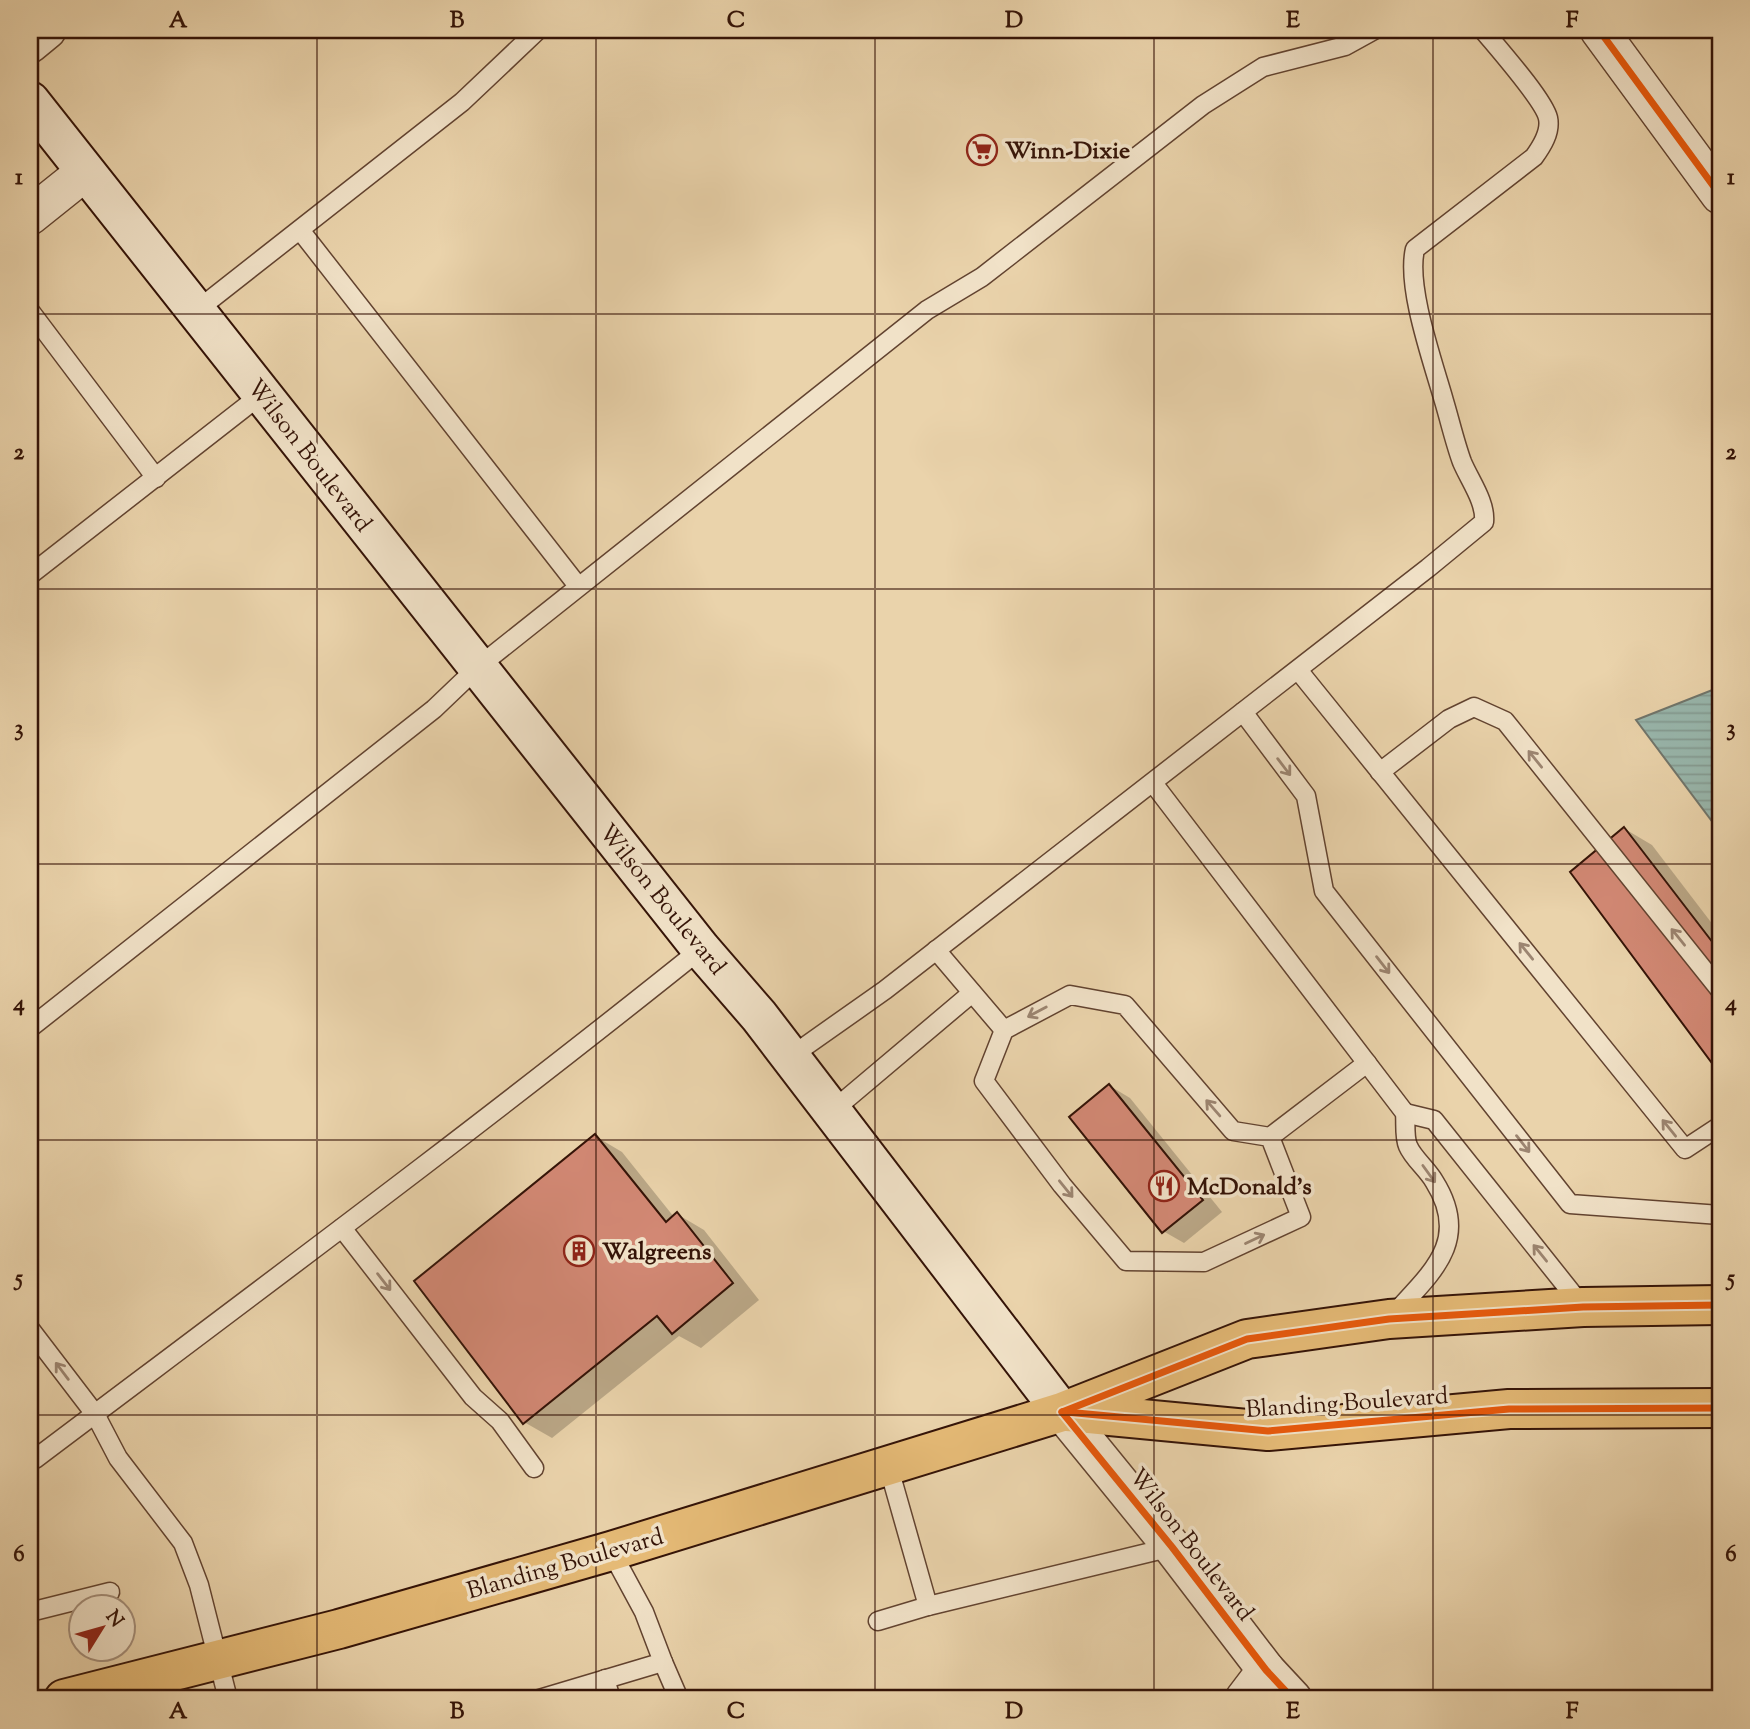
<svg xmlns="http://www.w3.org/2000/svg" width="1750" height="1729" font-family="'Sorts Mill Goudy',serif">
<defs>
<pattern id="water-rules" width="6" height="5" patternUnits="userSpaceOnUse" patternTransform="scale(1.75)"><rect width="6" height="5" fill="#98b7ad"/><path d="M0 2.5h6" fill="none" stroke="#849c93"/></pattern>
</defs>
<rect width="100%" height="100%" fill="#ead3ab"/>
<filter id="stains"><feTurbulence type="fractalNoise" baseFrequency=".00286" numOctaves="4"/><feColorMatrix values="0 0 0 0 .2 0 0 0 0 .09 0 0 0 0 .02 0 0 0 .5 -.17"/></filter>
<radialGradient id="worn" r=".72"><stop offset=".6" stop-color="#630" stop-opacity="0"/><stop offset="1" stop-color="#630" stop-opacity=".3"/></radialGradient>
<!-- water -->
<path fill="url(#water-rules)" stroke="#70756b" stroke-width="2" d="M1720,687V832L1636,720Z"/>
<!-- shadow -->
<g fill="#0003">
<path d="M1625,829L1652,845L1720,934V1071L1572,873Z"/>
<path d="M1110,1086L1130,1098L1222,1212L1184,1243L1163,1231Z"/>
<path d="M595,1136L622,1152L674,1217L677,1214L704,1230L759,1300L701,1348L679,1336L552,1438L524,1422Z"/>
</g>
<!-- building -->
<g fill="#d28874" stroke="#341307" stroke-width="2">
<path d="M1624,827L1720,952V1074L1570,872Z"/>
<path d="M1109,1084L1203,1200L1162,1233L1069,1117Z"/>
<path d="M595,1134L666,1222L677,1212L733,1283L672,1334L657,1316L523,1424L414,1281Z"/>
</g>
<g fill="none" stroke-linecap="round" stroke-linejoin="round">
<!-- lane casing -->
<g stroke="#624330" stroke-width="21">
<g id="lane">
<path d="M300,230L578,586"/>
<path d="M30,311L156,478"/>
<path d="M196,311L462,102L538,30"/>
<path d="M30,575L262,394"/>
<path d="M1298,670L1685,1149L1720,1126"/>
<path d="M1243,712L1306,796L1324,891L1570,1204L1720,1215"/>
<path d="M1380,772L1449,719L1474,707L1505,721L1720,990"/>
<path d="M1153,783L1405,1113C1406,1123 1404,1137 1408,1146C1413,1158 1427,1169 1434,1181C1472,1241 1431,1273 1392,1316"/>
<path d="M936,950L1004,1030"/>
<path d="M30,1028L434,709L478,667L927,310L982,277L1203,105L1263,67L1345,46L1374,30"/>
<path d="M790,1057L885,990L1428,568L1484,522C1486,502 1470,481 1462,462C1455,443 1450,421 1444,401C1433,362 1406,287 1415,249L1534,157C1542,146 1551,132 1548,118C1544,100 1497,47 1483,30"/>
<path d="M831,1112L972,993"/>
<path d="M1405,1113L1434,1120L1583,1307"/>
<path d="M1270,1137L1301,1217L1204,1262L1126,1261L1062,1185L984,1081L1004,1030L1070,995L1125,1005L1233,1131L1270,1137L1367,1063"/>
<path d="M342,1228L473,1397L500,1421L534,1468"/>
<path d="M30,1329L95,1414L118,1458L183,1543L199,1585L228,1699"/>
<path d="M35,1459C258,1291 483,1124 701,949"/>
<path d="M888,1465L928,1606"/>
<path d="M30,1612L110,1592"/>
<path d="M878,1621L928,1606L1172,1547"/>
<path d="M663,1662L679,1699"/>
<path d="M605,1679L611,1699"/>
<path d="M539,1699L663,1662L644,1612L611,1551"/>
</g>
</g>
<!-- street casing -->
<g stroke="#624330" stroke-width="40">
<g id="street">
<path d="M1599,30L1720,195"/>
<path d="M30,44L47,30"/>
<path d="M30,216L85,172"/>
<path d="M1062,1412L1172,1547L1266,1670L1293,1699"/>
<path d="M1244,1699L1266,1670"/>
</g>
</g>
<!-- secondary casing -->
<g stroke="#341307" stroke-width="42">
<path id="secondary" d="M30,101L701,949L759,1016L1062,1412"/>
</g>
<!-- primary casing -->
<g stroke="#341307" stroke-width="42">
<g id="primary">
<path d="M1068,1412L1268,1431L1509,1409L1720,1408"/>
<path d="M64,1699L339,1629L611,1551L1062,1412L1247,1339L1389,1319L1583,1307L1720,1305"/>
</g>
</g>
<!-- lane -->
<use href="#lane" stroke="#f1e2c8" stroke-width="18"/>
<!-- street -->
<use href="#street" stroke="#f1e2c8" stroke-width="37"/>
<!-- secondary -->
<use href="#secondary" stroke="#f1e2c8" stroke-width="38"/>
<!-- primary -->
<use href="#primary" stroke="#e5ba76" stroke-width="38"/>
<!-- cycleway casing -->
<g stroke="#f1e2c8" stroke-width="11">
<g id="cycleway">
<path d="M1599,30L1720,195"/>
<path d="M1062,1412L1247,1339L1389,1319L1583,1307L1720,1305"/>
<path d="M1062,1412L1172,1547L1266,1670L1293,1699"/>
<path d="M1066,1412L1268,1431L1509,1409L1720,1408"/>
</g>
</g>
<!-- cycleway -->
<use href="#cycleway" stroke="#e8590c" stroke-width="7"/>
</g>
<!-- one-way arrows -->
<defs><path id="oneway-shaft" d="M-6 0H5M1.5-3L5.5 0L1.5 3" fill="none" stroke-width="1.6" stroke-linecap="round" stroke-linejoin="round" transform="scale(1.75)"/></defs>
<g stroke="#9c8571">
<use href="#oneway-shaft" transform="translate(1535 759) rotate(-129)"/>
<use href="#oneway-shaft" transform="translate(1284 767) rotate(53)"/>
<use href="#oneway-shaft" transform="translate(1678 937) rotate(-129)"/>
<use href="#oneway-shaft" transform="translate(1526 951) rotate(-129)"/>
<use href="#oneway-shaft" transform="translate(1383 965) rotate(52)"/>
<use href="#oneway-shaft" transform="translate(1037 1012) rotate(152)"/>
<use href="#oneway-shaft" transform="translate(1213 1108) rotate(-131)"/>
<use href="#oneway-shaft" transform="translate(1669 1128) rotate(-129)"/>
<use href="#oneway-shaft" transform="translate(1523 1144) rotate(52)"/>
<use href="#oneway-shaft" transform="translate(1429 1174) rotate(54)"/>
<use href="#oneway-shaft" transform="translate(1066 1189) rotate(51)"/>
<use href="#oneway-shaft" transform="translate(1255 1239) rotate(-25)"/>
<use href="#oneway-shaft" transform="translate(1540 1253) rotate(-129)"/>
<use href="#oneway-shaft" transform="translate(384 1282) rotate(52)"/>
<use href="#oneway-shaft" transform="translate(62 1371) rotate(-127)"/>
</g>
<!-- grid -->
<path fill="none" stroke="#341307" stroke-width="2" stroke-opacity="0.55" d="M317,30V1699M596,30V1699M875,30V1699M1154,30V1699M1433,30V1699M30,314H1720M30,589H1720M30,864H1720M30,1140H1720M30,1415H1720"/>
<!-- icons -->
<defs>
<g id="supermarket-ring" transform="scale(1.575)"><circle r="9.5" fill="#f1e2c8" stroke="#8f2418" stroke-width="1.5"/><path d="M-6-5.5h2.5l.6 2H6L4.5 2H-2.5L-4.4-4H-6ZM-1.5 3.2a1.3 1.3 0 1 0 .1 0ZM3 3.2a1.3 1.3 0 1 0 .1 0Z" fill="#8f2418"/></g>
<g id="restaurant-ring" transform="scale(1.575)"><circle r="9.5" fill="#f1e2c8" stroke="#8f2418" stroke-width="1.5"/><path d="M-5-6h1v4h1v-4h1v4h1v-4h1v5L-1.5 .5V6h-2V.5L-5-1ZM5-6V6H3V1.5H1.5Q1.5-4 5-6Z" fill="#8f2418"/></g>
<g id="building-ring" transform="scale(1.575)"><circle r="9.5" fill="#f1e2c8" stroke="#8f2418" stroke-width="1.5"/><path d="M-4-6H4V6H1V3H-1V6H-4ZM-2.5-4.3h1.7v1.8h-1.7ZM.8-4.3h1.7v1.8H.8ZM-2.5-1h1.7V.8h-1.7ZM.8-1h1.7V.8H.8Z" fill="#8f2418"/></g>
</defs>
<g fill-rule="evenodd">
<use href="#supermarket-ring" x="982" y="150"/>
<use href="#restaurant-ring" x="1164" y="1186"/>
<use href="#building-ring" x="579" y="1251"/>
</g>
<g text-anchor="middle" stroke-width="7" stroke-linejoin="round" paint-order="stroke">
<!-- poi labels -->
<g font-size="24" font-weight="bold" fill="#341307" stroke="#f1e2c8" text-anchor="start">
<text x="1005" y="158">Winn-Dixie</text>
<text x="1187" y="1194">McDonald's</text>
<text x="602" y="1259">Walgreens</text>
</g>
<!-- street labels -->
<g font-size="24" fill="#341307" stroke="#f1e2c8">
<text transform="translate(310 455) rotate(52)" y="8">Wilson Boulevard</text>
<text transform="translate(663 899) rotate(51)" y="8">Wilson Boulevard</text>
<text transform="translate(1347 1402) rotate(-4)" y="8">Blanding Boulevard</text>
<text transform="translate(1192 1544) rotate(52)" y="8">Wilson Boulevard</text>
<text transform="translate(565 1563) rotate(-16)" y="8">Blanding Boulevard</text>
</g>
</g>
<!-- margin -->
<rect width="1750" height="1729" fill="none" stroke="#ead3ab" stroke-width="77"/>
<!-- north arrow -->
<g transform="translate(102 1628) rotate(53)"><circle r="33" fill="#f1e2c8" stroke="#a58f7b" stroke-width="2"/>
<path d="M0-5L12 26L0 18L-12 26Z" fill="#8f2418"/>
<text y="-10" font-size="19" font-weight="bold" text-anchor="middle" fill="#341307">N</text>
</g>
<rect x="38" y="38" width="1674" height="1652" fill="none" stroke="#341307" stroke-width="2.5"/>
<g font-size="23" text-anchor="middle" font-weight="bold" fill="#341307">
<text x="178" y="27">A</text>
<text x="457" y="27">B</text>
<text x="736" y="27">C</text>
<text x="1014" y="27">D</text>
<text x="1293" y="27">E</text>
<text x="1572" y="27">F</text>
<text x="19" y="184">1</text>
<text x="1731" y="184">1</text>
<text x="19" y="459">2</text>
<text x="1731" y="459">2</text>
<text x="19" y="735">3</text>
<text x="1731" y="735">3</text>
<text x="19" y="1010">4</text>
<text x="1731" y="1010">4</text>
<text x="19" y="1285">5</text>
<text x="1731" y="1285">5</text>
<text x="19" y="1561">6</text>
<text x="1731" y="1561">6</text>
<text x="178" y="1718">A</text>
<text x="457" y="1718">B</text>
<text x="736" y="1718">C</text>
<text x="1014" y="1718">D</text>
<text x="1293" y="1718">E</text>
<text x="1572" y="1718">F</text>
</g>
<rect width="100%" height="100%" filter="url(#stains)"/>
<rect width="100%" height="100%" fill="url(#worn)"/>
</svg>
